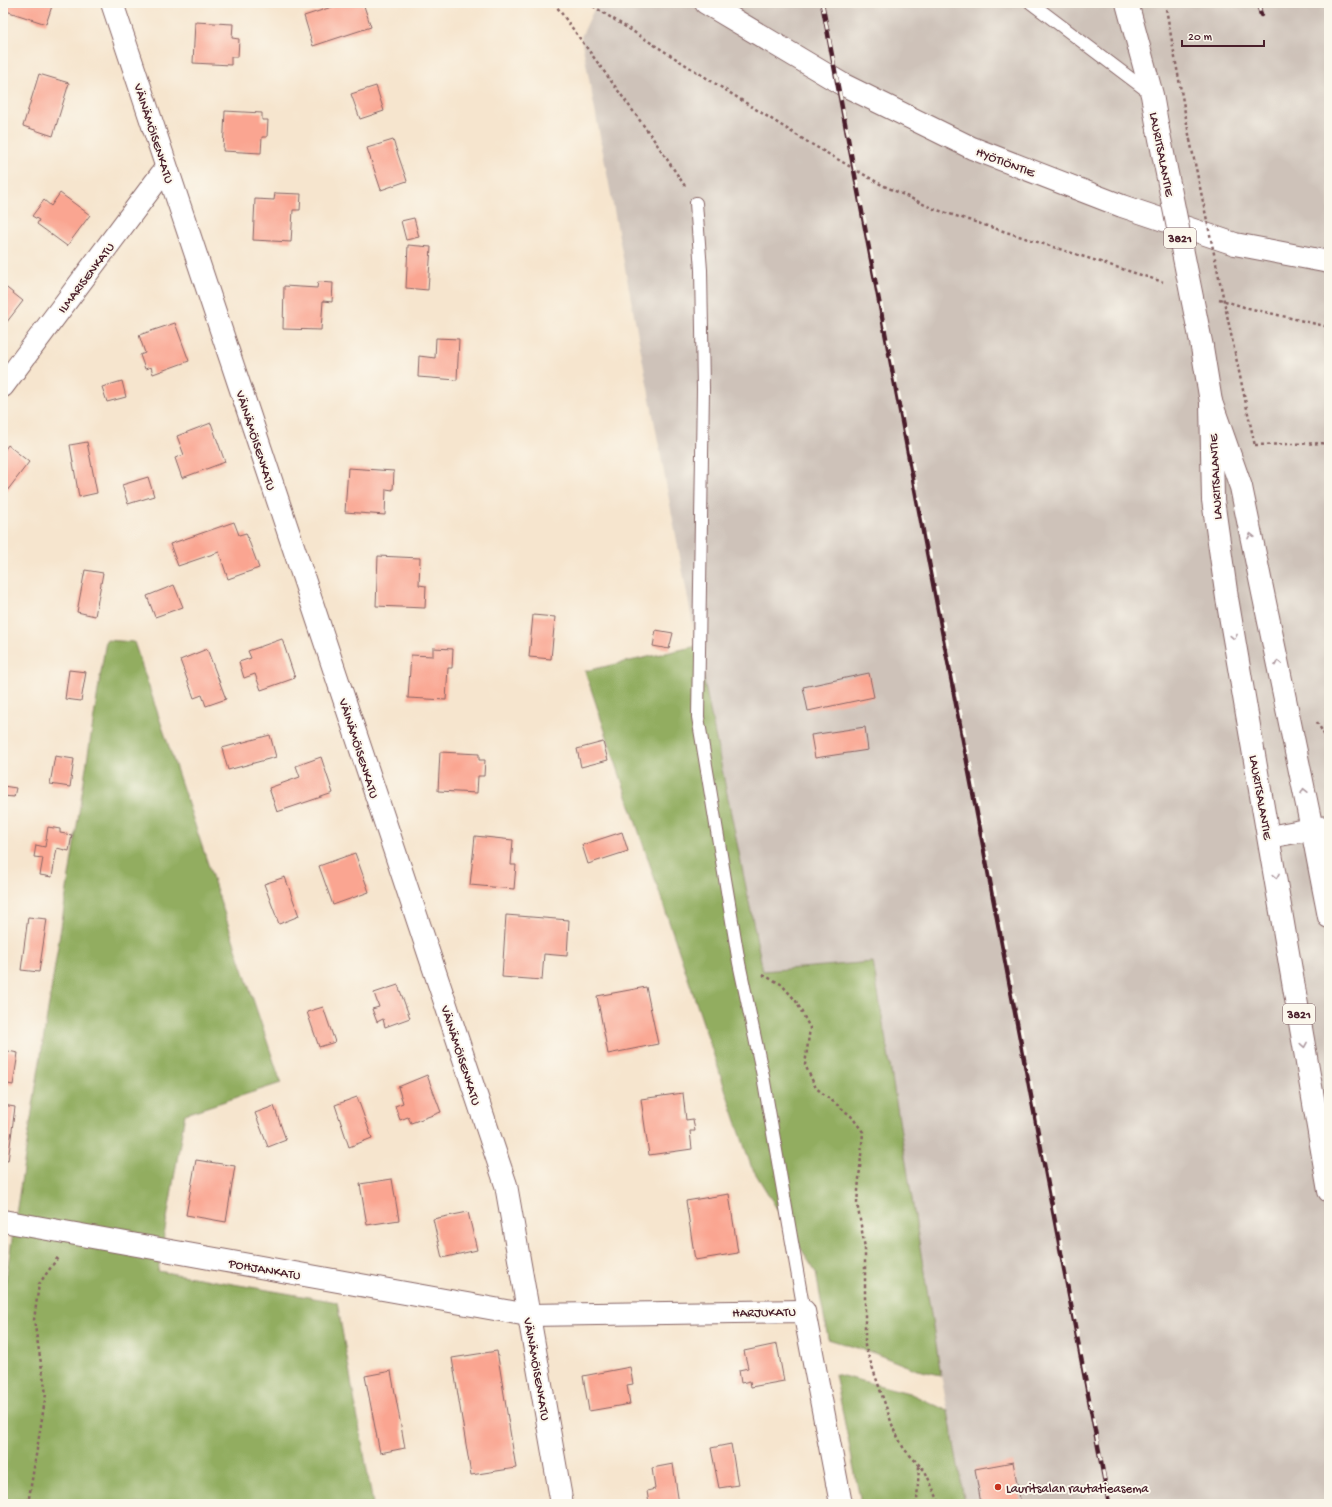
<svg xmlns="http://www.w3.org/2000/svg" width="1332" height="1507" font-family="'Gochi Hand',sans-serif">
<rect width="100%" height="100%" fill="#fbf7ec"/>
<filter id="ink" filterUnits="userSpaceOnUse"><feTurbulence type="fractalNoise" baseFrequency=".025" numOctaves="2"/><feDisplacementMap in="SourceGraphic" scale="8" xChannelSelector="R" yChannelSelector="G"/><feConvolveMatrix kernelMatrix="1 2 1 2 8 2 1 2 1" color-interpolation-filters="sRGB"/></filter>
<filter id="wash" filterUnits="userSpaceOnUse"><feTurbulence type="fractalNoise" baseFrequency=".012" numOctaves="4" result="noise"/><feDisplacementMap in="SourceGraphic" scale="16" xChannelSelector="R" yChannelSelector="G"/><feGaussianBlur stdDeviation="0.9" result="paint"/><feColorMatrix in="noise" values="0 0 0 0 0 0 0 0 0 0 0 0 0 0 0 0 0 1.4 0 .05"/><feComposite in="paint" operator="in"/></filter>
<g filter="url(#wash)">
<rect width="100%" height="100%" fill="#f6e5ce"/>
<!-- industrial -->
<path fill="#cec2b9" d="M597,3H1329V1504H965L941,1375L873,962L763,972L697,646L581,37Z"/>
<!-- forest -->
<g fill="#92ad60" stroke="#6e6646">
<path d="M106,640L134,642L281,1083L185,1114L158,1271L337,1302L373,1504H3V1297Z"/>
<path d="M697,646L763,971L873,962L941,1375L917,1370L874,1353L828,1339L816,1273L751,1166L585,671Z"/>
<path d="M835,1374L909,1393L948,1411L965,1504H861Z"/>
</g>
<g id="blocks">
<!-- building -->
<g fill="#faa591">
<path d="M4,3H53L46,24L3,10Z"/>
<path d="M344,3H363L371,27L313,46L304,16Z"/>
<path d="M195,22L233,24L232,38L239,39L238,57H231V65L193,63Z"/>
<path d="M39,74L69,83L53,136L23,126Z"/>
<path d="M376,86L384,111L360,119L351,94Z"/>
<path d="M225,111L262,113V120H268L267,137H262L261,153L223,151Z"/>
<path d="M393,140L407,181L381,190L367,148Z"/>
<path d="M60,193L90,215L67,246L37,224L39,220L32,216L44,200L51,206Z"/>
<path d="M275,193L301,194L300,210H293L291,242L253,240L255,199L274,200Z"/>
<path d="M414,218L419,237L406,240L401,221Z"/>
<path d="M408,245L431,247L428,290L406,288Z"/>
<path d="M318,282L333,283L332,302L323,301L321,330L283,329L284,286L317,288Z"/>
<path d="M3,285L23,301L3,327Z"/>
<path d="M175,323L189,361L153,374L151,367L145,369L140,355L145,353L139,335Z"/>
<path d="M436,338L459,339L457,380L418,377L419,356L435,358Z"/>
<path d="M122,381L126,397L107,402L102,387Z"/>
<path d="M211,423L225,462L182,478L175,458L184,455L177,436Z"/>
<path d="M87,442L97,493L79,497L70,445Z"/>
<path d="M8,445L29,462L7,491L3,488V452Z"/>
<path d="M348,468L394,471L393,490L386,489L385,515L345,512Z"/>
<path d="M148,477L154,496L128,504L122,485Z"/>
<path d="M234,522L239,535L246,533L259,568L228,579L219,552L178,566L170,544Z"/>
<path d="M378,556L420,558L419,585L426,586L425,608L376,606Z"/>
<path d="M85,570L103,573L95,616L77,612Z"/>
<path d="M174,585L183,607L155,617L147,596Z"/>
<path d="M533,615L555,617L551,659L529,657Z"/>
<path d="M656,630L673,633L669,649L653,646Z"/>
<path d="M282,639L295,678L261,690L255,674L244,678L239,662L251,658L248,651Z"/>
<path d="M433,648L453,649L452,668H448L446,700L408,698L411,655L433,656Z"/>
<path d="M207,649L226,699L206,706L202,695L194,698L180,660Z"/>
<path d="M69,670L86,672L81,701L65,699Z"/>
<path d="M869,673L874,697L808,711L803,687Z"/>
<path d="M865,727L868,750L815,758L811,735Z"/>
<path d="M270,735L276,757L228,770L222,748Z"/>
<path d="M603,742L608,760L581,767L577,749Z"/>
<path d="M440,752L479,754V760H485L484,776H478L477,793L438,791Z"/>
<path d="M55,756L74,759L70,787L50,784Z"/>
<path d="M321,757L333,793L277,812L269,788L300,777L296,766Z"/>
<path d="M3,786L16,788L14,797L3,796Z"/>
<path d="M48,827L60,829V833L72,835L69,851L57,848L52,877L40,875L43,858L34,857L36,845L45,847Z"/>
<path d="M622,832L628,851L588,864L582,845Z"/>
<path d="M475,836L513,840L511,865H516L514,889L470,885Z"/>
<path d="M355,853L369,892L333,905L319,866Z"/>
<path d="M285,877L299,916L279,924L264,884Z"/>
<path d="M506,915L569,920L567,956L544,954L542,980L502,977Z"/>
<path d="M28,917L47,919L39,972L21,970Z"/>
<path d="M398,985L410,1018L385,1027L383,1019L377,1022L372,1009L379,1007L374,993Z"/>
<path d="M646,987L658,1044L608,1054L597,996Z"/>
<path d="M323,1007L335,1042L319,1047L307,1012Z"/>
<path d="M3,1050L18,1053L13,1085L3,1083Z"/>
<path d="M427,1075L441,1112L411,1123L408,1117L400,1120L395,1106L403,1103L398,1087Z"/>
<path d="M683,1093L686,1120L693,1119L695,1131H690L692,1149L649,1155L641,1099Z"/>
<path d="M357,1097L372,1138L349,1147L335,1105Z"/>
<path d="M3,1105L15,1107L8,1161L3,1160Z"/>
<path d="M274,1106L286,1140L268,1147L255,1113Z"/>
<path d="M196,1160L235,1166L226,1222L186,1215Z"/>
<path d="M392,1179L399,1220L367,1225L360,1184Z"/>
<path d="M729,1194L738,1253L695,1260L686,1201Z"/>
<path d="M468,1212L477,1250L442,1258L433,1219Z"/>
<path d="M777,1344L784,1381L751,1387L750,1381L741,1383L739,1370L748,1368L744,1351Z"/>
<path d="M497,1351L516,1468L471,1475L452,1358Z"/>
<path d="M630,1367L633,1384L627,1385L630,1404L589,1411L583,1376Z"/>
<path d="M391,1371L405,1448L380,1453L365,1376Z"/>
<path d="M731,1444L738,1485L719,1488L711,1448Z"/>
<path d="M1013,1462L1021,1504H981L975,1469Z"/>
<path d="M673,1464L679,1504H649L647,1491L655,1489L652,1468Z"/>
</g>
</g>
</g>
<g filter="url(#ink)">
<use href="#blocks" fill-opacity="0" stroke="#866464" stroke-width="1"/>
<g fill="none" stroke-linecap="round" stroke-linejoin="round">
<!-- lane casing -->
<g stroke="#866464" stroke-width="14">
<g id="lane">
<path d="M1031,3L1150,93"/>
<path d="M696,203L701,270L703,389L698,717L739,963L763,1076L804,1311"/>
</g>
</g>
<!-- street casing -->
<g stroke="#866464" stroke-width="24">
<g id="street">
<path d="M112,3L506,1185L562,1504"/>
<path d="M3,386L166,168"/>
<path d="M3,1221L528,1315L804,1311L841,1504"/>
</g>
</g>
<!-- secondary casing -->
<g stroke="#866464" stroke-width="24">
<g id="secondary">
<path d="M706,3L842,84L972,148L1122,206L1235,244L1329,262"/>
<path d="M1269,837L1312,829L1329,827"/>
</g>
</g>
<!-- primary casing -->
<g stroke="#866464" stroke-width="24">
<g id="primary">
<path d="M1127,3L1152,95L1158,129"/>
<path d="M1202,347L1211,402L1241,487L1312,829L1329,917"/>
<path d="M1211,402L1213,500L1227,598L1329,1191"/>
</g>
</g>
<!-- path -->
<g stroke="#866464" stroke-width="2.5" stroke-dasharray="3 3" stroke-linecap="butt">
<path d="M554,3L652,137L685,186"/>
<path d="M588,3L806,141L882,185L934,209L1163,282"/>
<path d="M1165,3L1190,140"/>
<path d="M1219,299L1244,307L1329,327"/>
<path d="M1235,353L1255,446"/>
<path d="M1255,445L1329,443"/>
<path d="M1317,722L1329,743"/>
<path d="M763,975L781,984L796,1001L810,1028L805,1065L816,1088L851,1116L863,1132L857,1203L865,1248V1346L894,1430L904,1449L925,1471L940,1504"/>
<path d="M28,1504L46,1394L34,1320L39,1284L59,1256"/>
<path d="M914,1504L917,1501L919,1466"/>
</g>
<!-- lane -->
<use href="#lane" stroke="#fff" stroke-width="12"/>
<!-- street -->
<use href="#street" stroke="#fff" stroke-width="22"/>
<!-- secondary -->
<use href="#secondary" stroke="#fff" stroke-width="22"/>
<!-- primary -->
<use href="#primary" stroke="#fff" stroke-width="22"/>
<!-- rail casing -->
<g stroke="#4a1f2b" stroke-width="4.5">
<g id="rail">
<path d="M822,3C921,503 1018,1003 1109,1504"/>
<path d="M1258,3L1261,15"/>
</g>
</g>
<!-- rail -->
<use href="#rail" stroke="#fbf7ec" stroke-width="3" stroke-dasharray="9" stroke-linecap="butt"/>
<!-- primary-bridge casing -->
<g stroke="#866464" stroke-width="24" stroke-linecap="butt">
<path id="primary-bridge" d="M1158,129L1202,347"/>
</g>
<!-- path-bridge -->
<path stroke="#866464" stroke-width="2.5" stroke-dasharray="3 3" stroke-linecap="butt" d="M1190,140L1235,353"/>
<!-- primary-bridge -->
<use href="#primary-bridge" stroke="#fff" stroke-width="22"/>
</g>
<!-- one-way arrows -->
<defs><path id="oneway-chevron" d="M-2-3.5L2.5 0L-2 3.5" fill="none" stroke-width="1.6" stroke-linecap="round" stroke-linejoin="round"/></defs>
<g stroke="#ae9aa0">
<use href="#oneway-chevron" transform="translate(1251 536) rotate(-102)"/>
<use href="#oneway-chevron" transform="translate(1234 637) rotate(80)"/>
<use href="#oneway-chevron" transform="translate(1278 663) rotate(-102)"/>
<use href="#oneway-chevron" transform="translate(1304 791) rotate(-102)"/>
<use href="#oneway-chevron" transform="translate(1276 876) rotate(80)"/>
<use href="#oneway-chevron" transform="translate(1304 1045) rotate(80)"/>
</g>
</g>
<!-- markers -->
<circle fill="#c8321e" stroke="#fbf7ec" stroke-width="1.5" cx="998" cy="1487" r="4"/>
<g text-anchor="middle" stroke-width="4" stroke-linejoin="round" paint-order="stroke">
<!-- shield labels -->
<g fill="#fbf7ec" stroke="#7f6065" stroke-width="1">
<rect x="1164" y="228" width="32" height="20" rx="3"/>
<rect x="1283" y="1004" width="32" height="20" rx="3"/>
</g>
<g font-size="12" font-weight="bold" fill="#4a1f2b">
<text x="1180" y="242">3821</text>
<text x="1299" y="1018">3821</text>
</g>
<!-- street labels -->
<g font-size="13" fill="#4a1f2b" stroke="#fbf7ec">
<text transform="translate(155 133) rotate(72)" y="5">VÄINÄMÖISENKATU</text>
<text transform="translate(1163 154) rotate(79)" y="5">LAURITSALANTIE</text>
<text transform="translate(1006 161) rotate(21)" y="5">HYÖTIÖNTIE</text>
<text transform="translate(85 277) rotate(-53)" y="5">ILMARISENKATU</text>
<text transform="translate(257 440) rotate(72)" y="5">VÄINÄMÖISENKATU</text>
<text transform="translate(1214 477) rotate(-93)" y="5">LAURITSALANTIE</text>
<text transform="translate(360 748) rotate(72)" y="5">VÄINÄMÖISENKATU</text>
<text transform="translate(1262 797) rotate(80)" y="5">LAURITSALANTIE</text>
<text transform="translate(462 1055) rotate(72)" y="5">VÄINÄMÖISENKATU</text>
<text transform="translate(265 1268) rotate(10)" y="5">POHJANKATU</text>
<text transform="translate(764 1311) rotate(-1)" y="5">HARJUKATU</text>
<text transform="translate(538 1369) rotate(80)" y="5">VÄINÄMÖISENKATU</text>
</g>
<!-- poi labels -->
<g font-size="13" fill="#4a1f2b" stroke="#fbf7ec" text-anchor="start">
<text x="1006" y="1492">Lauritsalan rautatieasema</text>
</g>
</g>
<!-- margin -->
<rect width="1332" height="1507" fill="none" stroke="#fbf7ec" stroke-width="16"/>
<!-- scale -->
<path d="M1182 40v6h82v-6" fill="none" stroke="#4a1f2b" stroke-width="2"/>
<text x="1188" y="40" font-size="12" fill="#4a1f2b" stroke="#fbf7ec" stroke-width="3" paint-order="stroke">20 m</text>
</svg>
